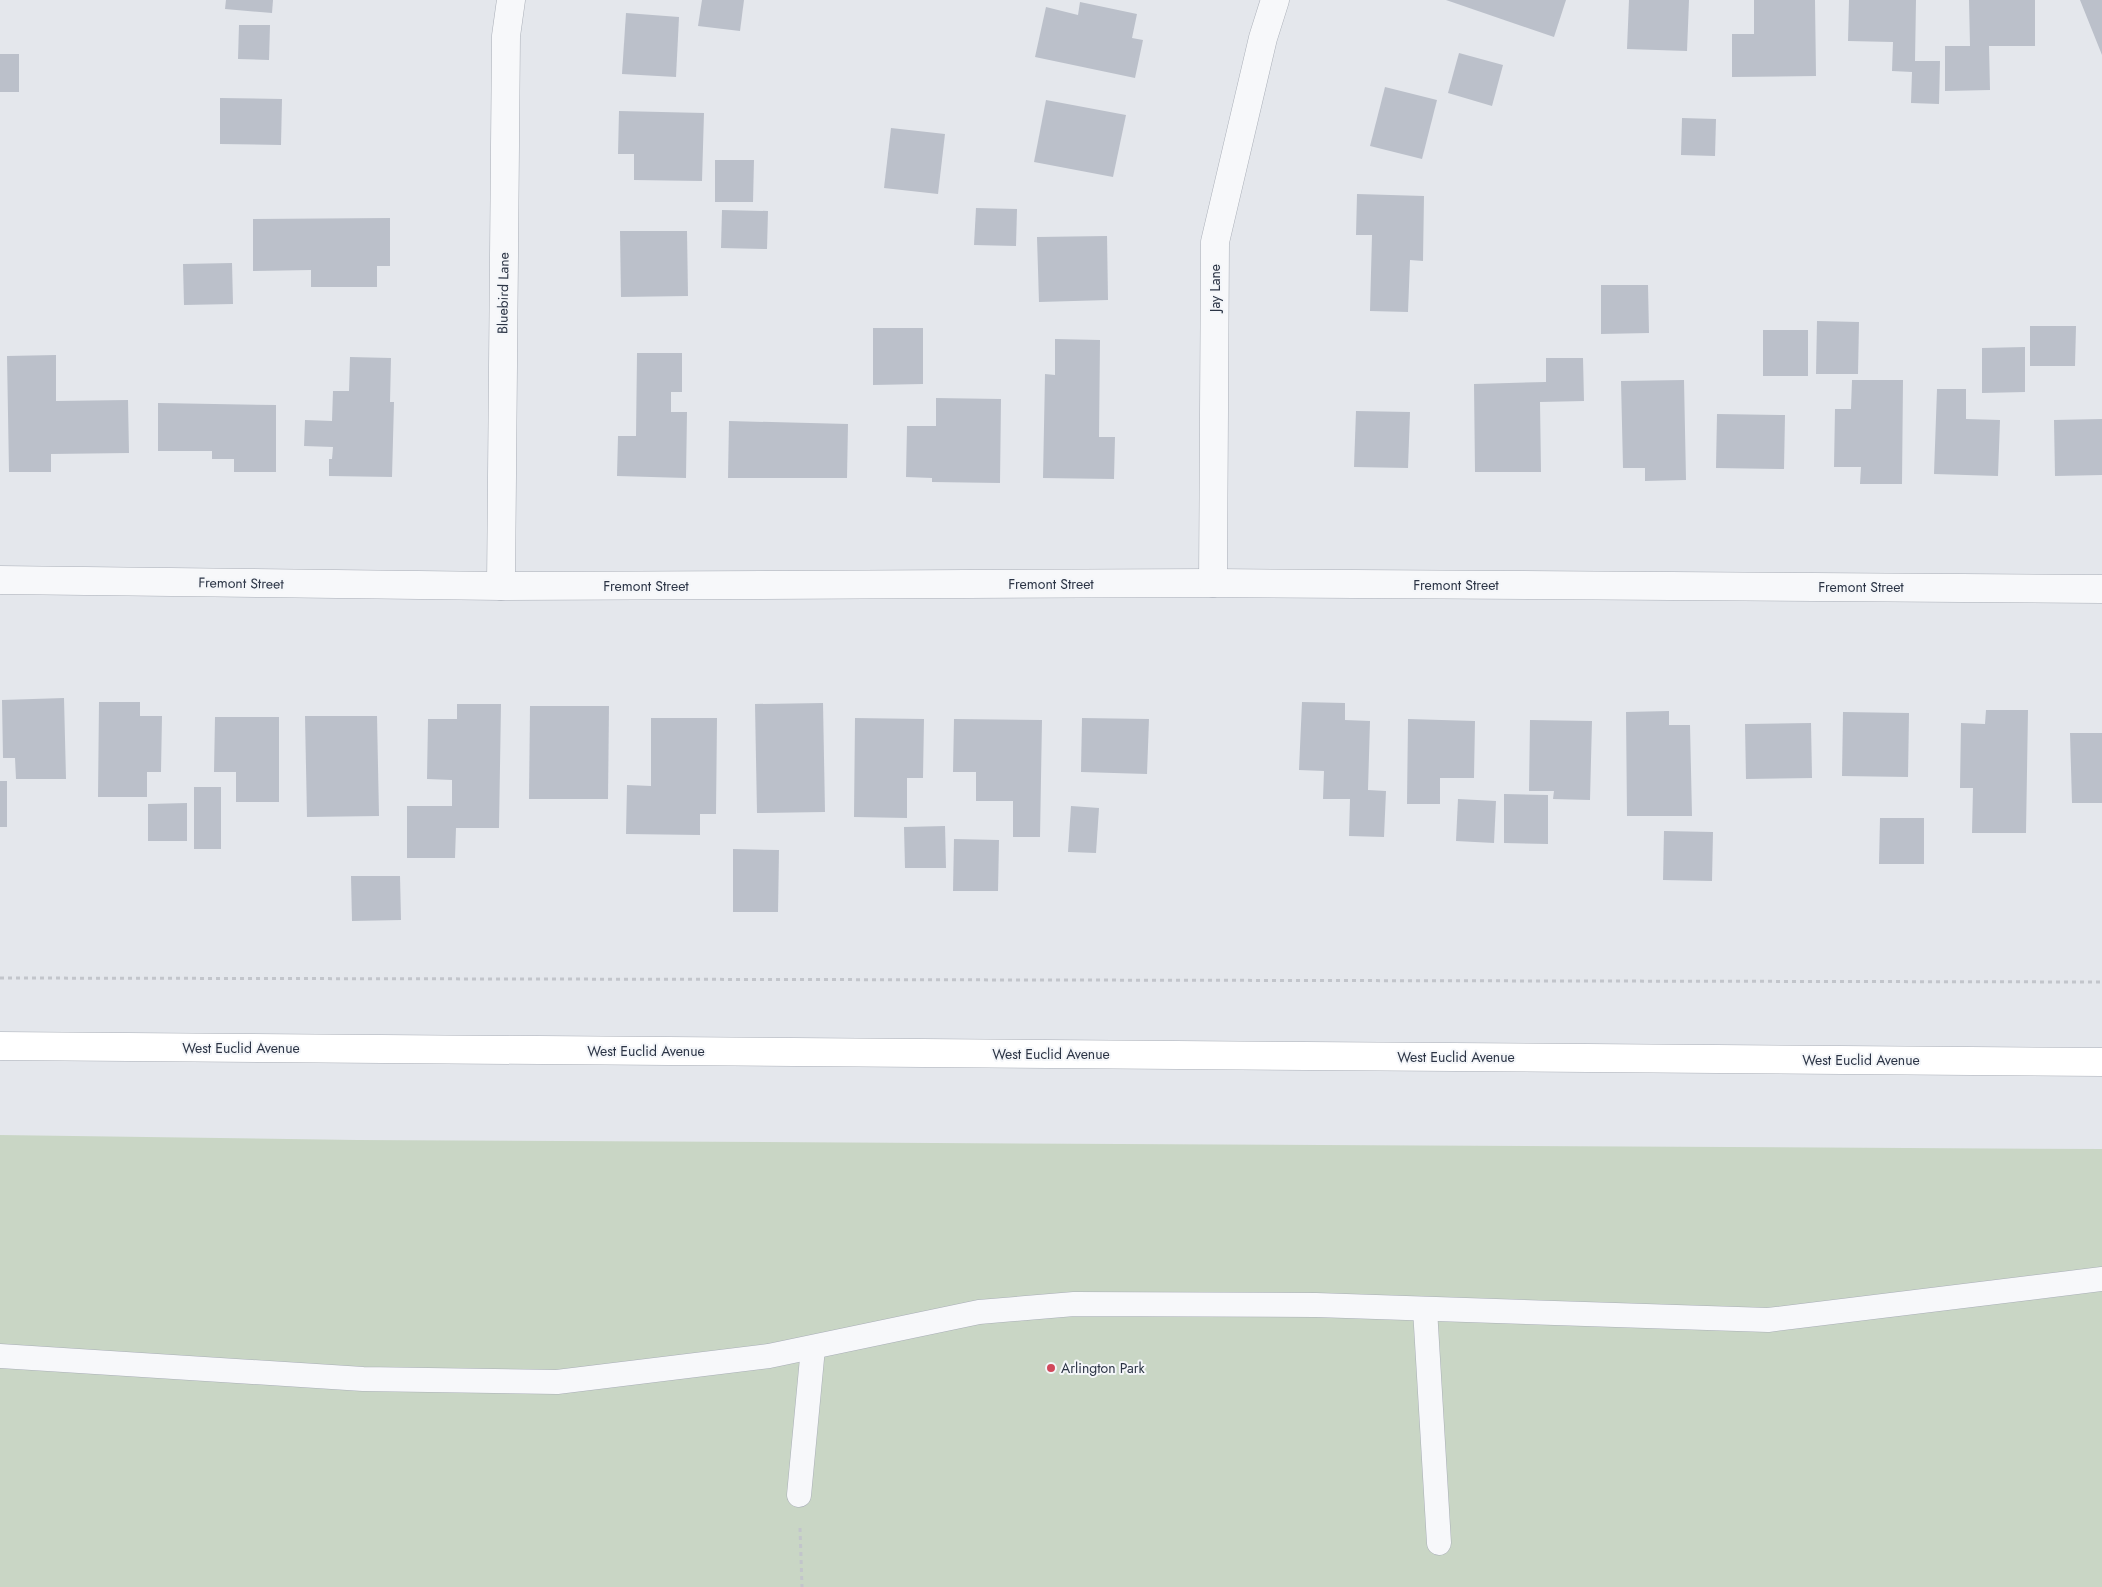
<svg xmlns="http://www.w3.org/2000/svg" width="2102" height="1587" font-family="Jost,sans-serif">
<rect width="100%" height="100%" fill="#e4e7ec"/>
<!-- green -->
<path fill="#c9d6c5" d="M0,1135L357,1140L2102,1149V1587H0Z"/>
<!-- building -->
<g fill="#bbc0ca">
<path d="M226,0H273L272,13L225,9Z"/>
<path d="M702,0H744L740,31L698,26Z"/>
<path d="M1446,0H1566L1554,37Z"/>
<path d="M1629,0H1689L1687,51L1627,49Z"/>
<path d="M1754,0H1815L1816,76L1732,77V34H1754Z"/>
<path d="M1849,0H1916L1915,61H1940L1939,104L1911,103L1912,72L1892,71L1893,42L1848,41Z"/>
<path d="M1969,0H2035V46H1989L1990,90L1945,91V46H1970Z"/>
<path d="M2080,0H2102V55Z"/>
<path d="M1080,2L1137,14L1132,38L1143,40L1135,78L1035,57L1046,7L1078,15Z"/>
<path d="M626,13L679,17L676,77L622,74Z"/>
<path d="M239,25H270L269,60L238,59Z"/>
<path d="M1459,53L1503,65L1492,106L1448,93Z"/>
<rect x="0" y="54" width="19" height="38"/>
<path d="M1385,87L1437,100L1422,159L1370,146Z"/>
<path d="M220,98L282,99L281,145L220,144Z"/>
<path d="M1046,100L1126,115L1113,177L1034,162Z"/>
<path d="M619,111L704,113L702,181L634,180V154H618Z"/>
<path d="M1682,118L1716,119L1715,156L1681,155Z"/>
<path d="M891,128L945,134L938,194L884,188Z"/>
<path d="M715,160H754L753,202H715Z"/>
<path d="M1357,194L1424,196L1423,261L1410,260L1408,312L1370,311L1372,235H1356Z"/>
<path d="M976,208L1017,209L1016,246L974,245Z"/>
<path d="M722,210L768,211L767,249L721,248Z"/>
<path d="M390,218V266H377V287H311V270L253,271V219Z"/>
<path d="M620,231H687L688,296L621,297Z"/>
<path d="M1107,236L1108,300L1039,302L1037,237Z"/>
<path d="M232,263L233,304L184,305L183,264Z"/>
<path d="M1601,285H1648L1649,333L1601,334Z"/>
<path d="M1817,321L1859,322L1858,374H1816Z"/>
<path d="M2030,326H2076L2075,366H2030Z"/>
<path d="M873,328H923V384L873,385Z"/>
<rect x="1763" y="330" width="45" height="46"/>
<path d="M1055,339L1100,340L1099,437H1115L1114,479L1043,478L1045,374L1055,375Z"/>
<path d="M2025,347V392L1982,393V348Z"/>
<path d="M637,353H682V392H671V412H687L686,478L617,476L618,436H636Z"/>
<path d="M56,355V401L128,400L129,453L51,454V472H9L7,356Z"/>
<path d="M350,357L391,358L390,402H394L392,477L329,476V459H332L333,447L304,446L305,420L332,421L333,391H349Z"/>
<path d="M1546,358H1583L1584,401L1540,402L1541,472H1475L1474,384L1546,382Z"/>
<path d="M1684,380L1686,480L1645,481V468H1623L1621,381Z"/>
<path d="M1852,380H1903L1902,484H1860L1861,467H1834L1835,409H1851Z"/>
<path d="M1937,389H1966V419L2000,420L1998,476L1934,474Z"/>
<path d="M936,398L1001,399L1000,483L932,482V478L906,477L907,426H936Z"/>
<path d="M158,403L276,405V472H234V459H212V451H158Z"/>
<path d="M1356,411L1410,412L1408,468L1354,467Z"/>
<path d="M1717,414L1785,415L1784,469L1716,468Z"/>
<path d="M2102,419V475L2055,476L2054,420Z"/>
<path d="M729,421L848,424L847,478H728Z"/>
<path d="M64,698L66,779H16L15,758H3L2,700Z"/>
<path d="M99,702H140V716H162L161,772H147V797H98Z"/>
<path d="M1302,702L1345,703V720L1370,721L1368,790L1386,791L1384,837L1349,836L1350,799H1323L1324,771L1299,770Z"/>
<path d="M823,703L825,812L757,813L755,704Z"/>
<path d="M457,704H501L499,828H456L455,858H407V806H452V780L427,779L428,719H457Z"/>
<path d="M530,706H609L608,799H529Z"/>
<path d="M1986,710H2028L2026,833H1972L1973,788H1960L1961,723L1985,724Z"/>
<path d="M1669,711V725H1690L1692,816H1627L1626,712Z"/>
<path d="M1843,712L1909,713L1908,777L1842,776Z"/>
<path d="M305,716H377L379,816L307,817Z"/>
<path d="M215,717H279V802H236V772H214Z"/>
<path d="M651,718H717L716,814H700V835L626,834L627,785L651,786Z"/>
<path d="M855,718L924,719L923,778H907V818L854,817Z"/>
<path d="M1082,718L1149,719L1147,774L1081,772Z"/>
<path d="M954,719L1042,720L1040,837H1013V801H976V772H953Z"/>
<path d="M1408,719L1475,721L1474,778H1440V804H1407Z"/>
<path d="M1530,720L1592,721L1590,800L1553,799L1554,791H1529Z"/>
<path d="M1811,723L1812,778L1746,779L1745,724Z"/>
<path d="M2070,733H2102V803H2072Z"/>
<rect x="0" y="781" width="7" height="46"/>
<rect x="194" y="787" width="27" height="62"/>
<path d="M1504,794L1548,795V844L1504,843Z"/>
<path d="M1458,799L1496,801L1494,843L1456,841Z"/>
<path d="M187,803V841H148V804Z"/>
<path d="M1071,806L1099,808L1096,853L1068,852Z"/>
<path d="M1880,818H1924V864H1879Z"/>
<path d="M945,826L946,868H905L904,827Z"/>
<path d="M1664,831L1713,832L1712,881L1663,880Z"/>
<path d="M954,839L999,840L998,891H953Z"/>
<path d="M733,849L779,850L778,912H733Z"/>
<path d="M351,876H400L401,920L352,921Z"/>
</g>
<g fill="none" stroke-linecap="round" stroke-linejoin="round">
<!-- lane casing -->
<g stroke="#a9aeb7" stroke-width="25">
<g id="lane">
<path d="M1425,1309L1439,1543"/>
<path d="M0,1356L363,1379L557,1382L769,1356L979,1312L1074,1304L1316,1305L1768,1320L2102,1279"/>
<path d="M799,1495L813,1348"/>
</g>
</g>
<!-- street casing -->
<g stroke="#a9aeb7" stroke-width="29">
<g id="street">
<path d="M0,580L501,586L1213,583L2102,589"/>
<path d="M1213,583L1215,242L1263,38L1275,0"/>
<path d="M501,586L506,36L511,0"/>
</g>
</g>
<!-- secondary casing -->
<g stroke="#a9aeb7" stroke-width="29">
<path id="secondary" d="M0,1046L2102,1062"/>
</g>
<!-- path -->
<g stroke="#c2c5cb" stroke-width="3" stroke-dasharray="4 4" stroke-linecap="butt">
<path d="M0,978L2102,982"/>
<path d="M800,1528L802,1587"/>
</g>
<!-- lane -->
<use href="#lane" stroke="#f7f8fa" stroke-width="24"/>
<!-- street -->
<use href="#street" stroke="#f7f8fa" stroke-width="28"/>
<!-- secondary -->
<use href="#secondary" stroke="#fff" stroke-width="28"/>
</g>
<!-- markers -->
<circle fill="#d1495b" stroke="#f4f6f9" stroke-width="2" cx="1051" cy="1368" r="5"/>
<g text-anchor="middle" stroke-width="4" stroke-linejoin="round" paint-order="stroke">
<!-- street labels -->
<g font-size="14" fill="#2b3445" stroke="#f4f6f9">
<text transform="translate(1215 288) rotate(-90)" y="5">Jay Lane</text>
<text transform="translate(503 293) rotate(-89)" y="5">Bluebird Lane</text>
<text transform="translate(241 583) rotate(1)" y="5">Fremont Street</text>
<text x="1051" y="589">Fremont Street</text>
<text x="1456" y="590">Fremont Street</text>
<text x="646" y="591">Fremont Street</text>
<text x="1861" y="592">Fremont Street</text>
<text x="241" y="1053">West Euclid Avenue</text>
<text x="646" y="1056">West Euclid Avenue</text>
<text x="1051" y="1059">West Euclid Avenue</text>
<text x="1456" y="1062">West Euclid Avenue</text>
<text x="1861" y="1065">West Euclid Avenue</text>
</g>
<!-- poi labels -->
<g font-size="14" fill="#2b3445" stroke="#f4f6f9" text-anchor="start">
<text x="1061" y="1373">Arlington Park</text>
</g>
</g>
</svg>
